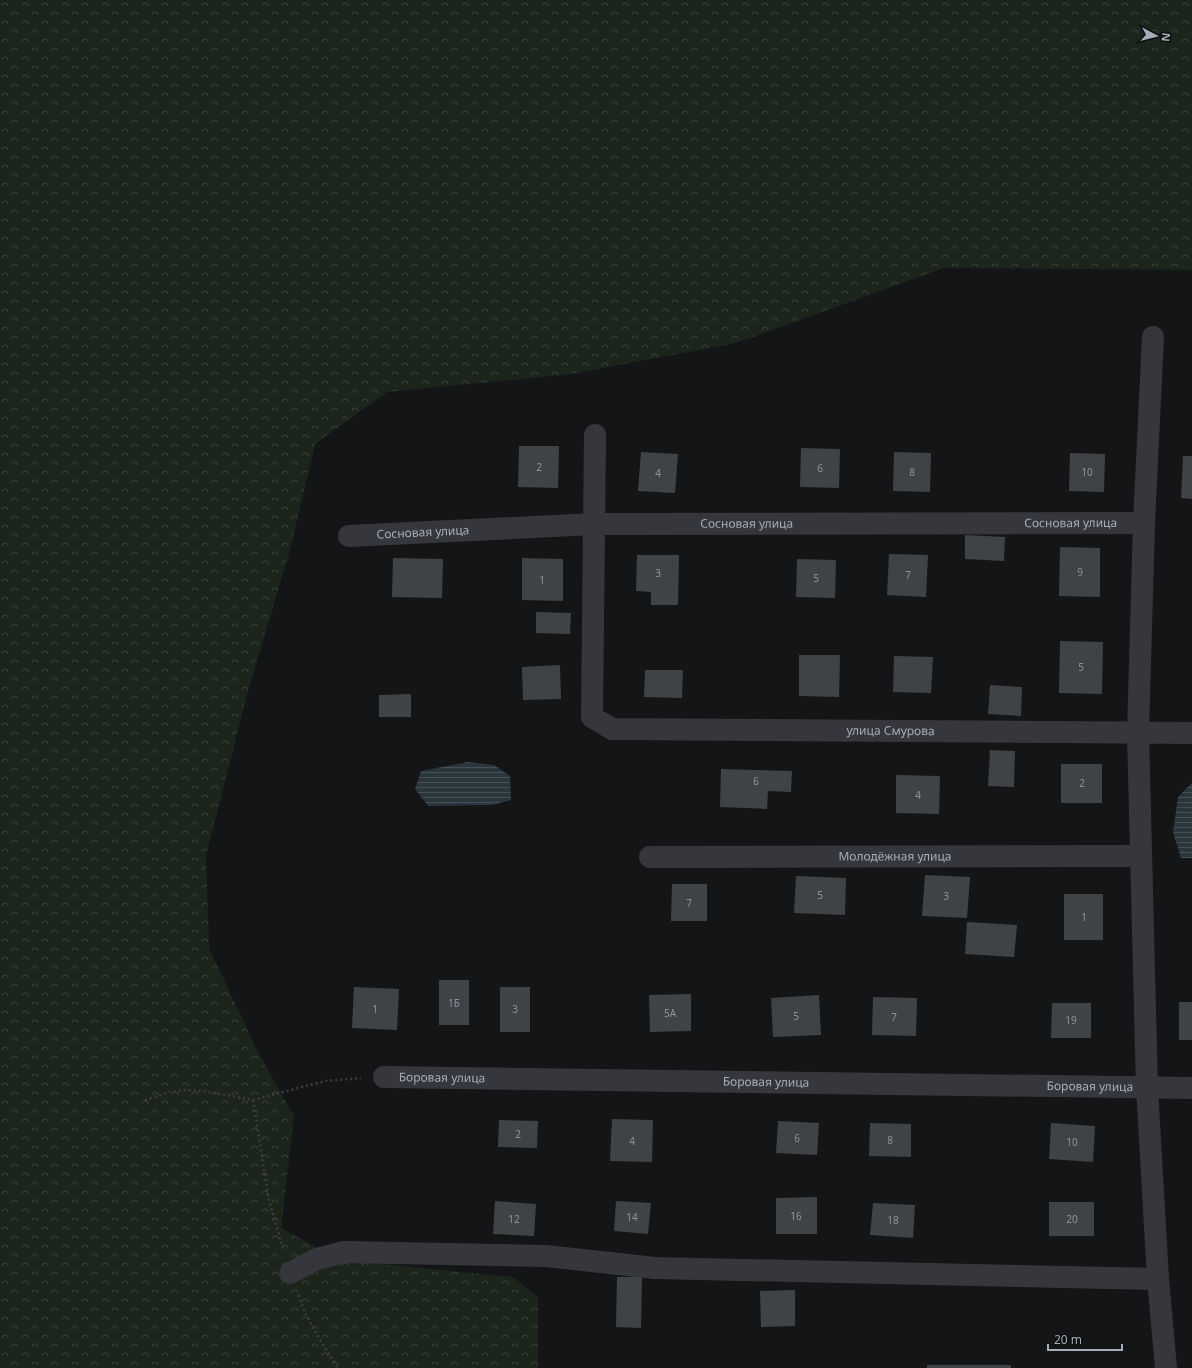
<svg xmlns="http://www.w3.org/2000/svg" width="1192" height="1368" font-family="'Noto Sans',sans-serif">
<defs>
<pattern id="forest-crowns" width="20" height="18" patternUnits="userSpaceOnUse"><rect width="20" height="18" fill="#1c251c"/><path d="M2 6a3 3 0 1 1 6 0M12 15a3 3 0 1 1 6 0" fill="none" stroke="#3a423b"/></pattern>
<pattern id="water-rules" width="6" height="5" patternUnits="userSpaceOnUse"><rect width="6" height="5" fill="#2a363b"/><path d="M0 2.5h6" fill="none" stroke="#465055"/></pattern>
</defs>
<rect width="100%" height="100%" fill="#141516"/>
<!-- forest -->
<path fill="url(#forest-crowns)" d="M0,0H1192V270L944,268L736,343L571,374L387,392L315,444L290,550L248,691L206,856L209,948L257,1050L294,1116L281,1228L339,1260L513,1277L538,1297V1368H0Z"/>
<!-- water -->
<g fill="url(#water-rules)">
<path d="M468,762L494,765L510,776L511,800L492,805L428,806L415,789L421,771Z"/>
<path d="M1192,783V858H1181L1173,832L1178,797Z"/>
</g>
<!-- building -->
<g fill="#404346">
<path d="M519,446H559L558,488L518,487Z"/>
<path d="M801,448L840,449L839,488L800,487Z"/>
<path d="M641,452L678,454L675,493L638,491Z"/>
<path d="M894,452L931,453L930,492L893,491Z"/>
<path d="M1070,453L1105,454L1104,492L1069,491Z"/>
<path d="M1183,456H1192V499L1181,498Z"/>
<path d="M965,535L1005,537L1004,561L965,559Z"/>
<path d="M1060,547L1100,548V597L1059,596Z"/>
<path d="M889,554L928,555L926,597L887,595Z"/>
<path d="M637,555H679L678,605H651V592L636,591Z"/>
<path d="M393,558L443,559L442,598L392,597Z"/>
<path d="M522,558L563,559V601L522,600Z"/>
<path d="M797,559L836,560L835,598L796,597Z"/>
<path d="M536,612L571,613L570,634L536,633Z"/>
<path d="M1060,641L1103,642L1102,694L1059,693Z"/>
<path d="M799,655H840L839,697L799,696Z"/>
<path d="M894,656L933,657L931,693L893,692Z"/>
<path d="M560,665L561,699L523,700L522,667Z"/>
<path d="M645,670H683L682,698L644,697Z"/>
<path d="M990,685L1022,687L1021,716L988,714Z"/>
<path d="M411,694V717H379V695Z"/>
<path d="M990,750L1015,751L1014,787L988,786Z"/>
<rect x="1061" y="764" width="41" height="39"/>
<path d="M721,769L792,771L791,792L768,791L767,809L720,807Z"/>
<path d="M896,775L940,776L939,814L896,813Z"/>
<path d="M925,875L970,877L967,918L922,916Z"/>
<path d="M796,876L846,878L845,915L794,913Z"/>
<path d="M672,884H707V921H671Z"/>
<rect x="1064" y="894" width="39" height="46"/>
<path d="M967,922L1017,925L1014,957L965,954Z"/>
<rect x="439" y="980" width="30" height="45"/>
<path d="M354,987L399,989L397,1030L352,1028Z"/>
<rect x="500" y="987" width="30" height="45"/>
<path d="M691,994V1031L650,1032L649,995Z"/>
<path d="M819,995L821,1035L773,1037L771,998Z"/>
<path d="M873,997L917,998L916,1036L872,1035Z"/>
<rect x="1179" y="1002" width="13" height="38"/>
<path d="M1052,1003H1091V1038H1051Z"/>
<path d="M612,1119L653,1120L652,1162L610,1161Z"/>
<path d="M499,1120L538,1121L537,1148L498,1147Z"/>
<path d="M778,1121L819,1123L817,1155L776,1153Z"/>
<path d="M870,1123L911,1124V1157L869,1156Z"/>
<path d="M1051,1123L1095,1126L1093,1162L1049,1159Z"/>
<path d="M817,1197V1234H776V1198Z"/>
<path d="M495,1201L536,1204L534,1236L493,1234Z"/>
<path d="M616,1201L651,1203L648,1234L614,1231Z"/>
<rect x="1049" y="1202" width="45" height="34"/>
<path d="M873,1203L915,1205L913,1238L870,1235Z"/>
<path d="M617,1277H642L641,1328L616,1327Z"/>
<path d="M795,1290V1326L761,1327L760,1291Z"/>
<rect x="927" y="1365" width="84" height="3"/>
</g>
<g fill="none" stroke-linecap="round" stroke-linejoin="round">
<!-- path -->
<g stroke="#3b3e43" stroke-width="2.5" stroke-dasharray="2 3" stroke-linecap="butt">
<path d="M145,1100L170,1092L185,1090L203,1091L253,1100L325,1081L361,1078"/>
<path d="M253,1100L269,1201L284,1251"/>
<path d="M298,1295C308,1322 323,1345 338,1368"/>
</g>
<!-- street -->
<g stroke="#35373c" stroke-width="22">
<path d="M1153,337L1144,523L1138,733L1147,1088L1158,1279L1166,1368"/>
<path id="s1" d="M595,435L592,717L612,729L1192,733"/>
<path id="s2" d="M349,536L594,524L1144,523"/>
<path id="s3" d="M650,857L1141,856"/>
<path id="s4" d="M384,1077L1192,1088"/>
<path d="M290,1273L317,1259L344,1252L546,1256L655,1268L1158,1279"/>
</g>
</g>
<g text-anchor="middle" stroke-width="3" stroke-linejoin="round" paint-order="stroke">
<!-- number labels -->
<g font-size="10" fill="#8c929c">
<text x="539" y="471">2</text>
<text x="820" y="472">6</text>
<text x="912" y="476">8</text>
<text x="1087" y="476">10</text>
<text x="658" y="477">4</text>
<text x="1080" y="576">9</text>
<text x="658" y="577">3</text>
<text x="908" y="579">7</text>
<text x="816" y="582">5</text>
<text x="542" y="584">1</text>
<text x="1081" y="671">5</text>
<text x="756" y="785">6</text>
<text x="1082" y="787">2</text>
<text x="918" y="799">4</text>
<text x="820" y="899">5</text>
<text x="946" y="900">3</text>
<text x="689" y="907">7</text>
<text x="1084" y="921">1</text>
<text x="454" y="1007">1Б</text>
<text x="375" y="1013">1</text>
<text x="515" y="1013">3</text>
<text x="670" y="1017">5А</text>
<text x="796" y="1020">5</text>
<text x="894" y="1021">7</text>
<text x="1071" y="1024">19</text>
<text x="518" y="1138">2</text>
<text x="797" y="1142">6</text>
<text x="890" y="1144">8</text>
<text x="632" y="1145">4</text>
<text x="1072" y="1146">10</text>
<text x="796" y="1220">16</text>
<text x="632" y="1221">14</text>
<text x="514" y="1223">12</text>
<text x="1072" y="1223">20</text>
<text x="893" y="1224">18</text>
</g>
<!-- street labels -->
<g font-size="12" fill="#a5adb8" stroke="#0f1011">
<text dy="4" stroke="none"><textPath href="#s2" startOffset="722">Сосновая улица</textPath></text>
<text dy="4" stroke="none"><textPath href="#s2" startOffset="398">Сосновая улица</textPath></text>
<text dy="4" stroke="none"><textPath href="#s2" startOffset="74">Сосновая улица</textPath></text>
<text dy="4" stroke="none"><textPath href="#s1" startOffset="584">улица Смурова</textPath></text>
<text dy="4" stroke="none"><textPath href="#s3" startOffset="245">Молодёжная улица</textPath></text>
<text dy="4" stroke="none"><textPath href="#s4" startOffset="58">Боровая улица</textPath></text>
<text dy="4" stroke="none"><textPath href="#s4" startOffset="382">Боровая улица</textPath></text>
<text dy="4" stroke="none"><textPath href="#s4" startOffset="706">Боровая улица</textPath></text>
</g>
</g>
<!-- north arrow -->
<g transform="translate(1156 36) rotate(97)" stroke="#0f1011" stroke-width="3" paint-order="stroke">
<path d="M0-3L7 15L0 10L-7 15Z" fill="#a5adb8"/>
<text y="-6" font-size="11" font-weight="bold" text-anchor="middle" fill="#a5adb8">N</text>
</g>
<!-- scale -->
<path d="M1048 1344v6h74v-6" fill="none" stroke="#a5adb8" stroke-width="2"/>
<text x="1054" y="1344" font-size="12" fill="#a5adb8" stroke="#0f1011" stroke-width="3" paint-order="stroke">20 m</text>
</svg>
